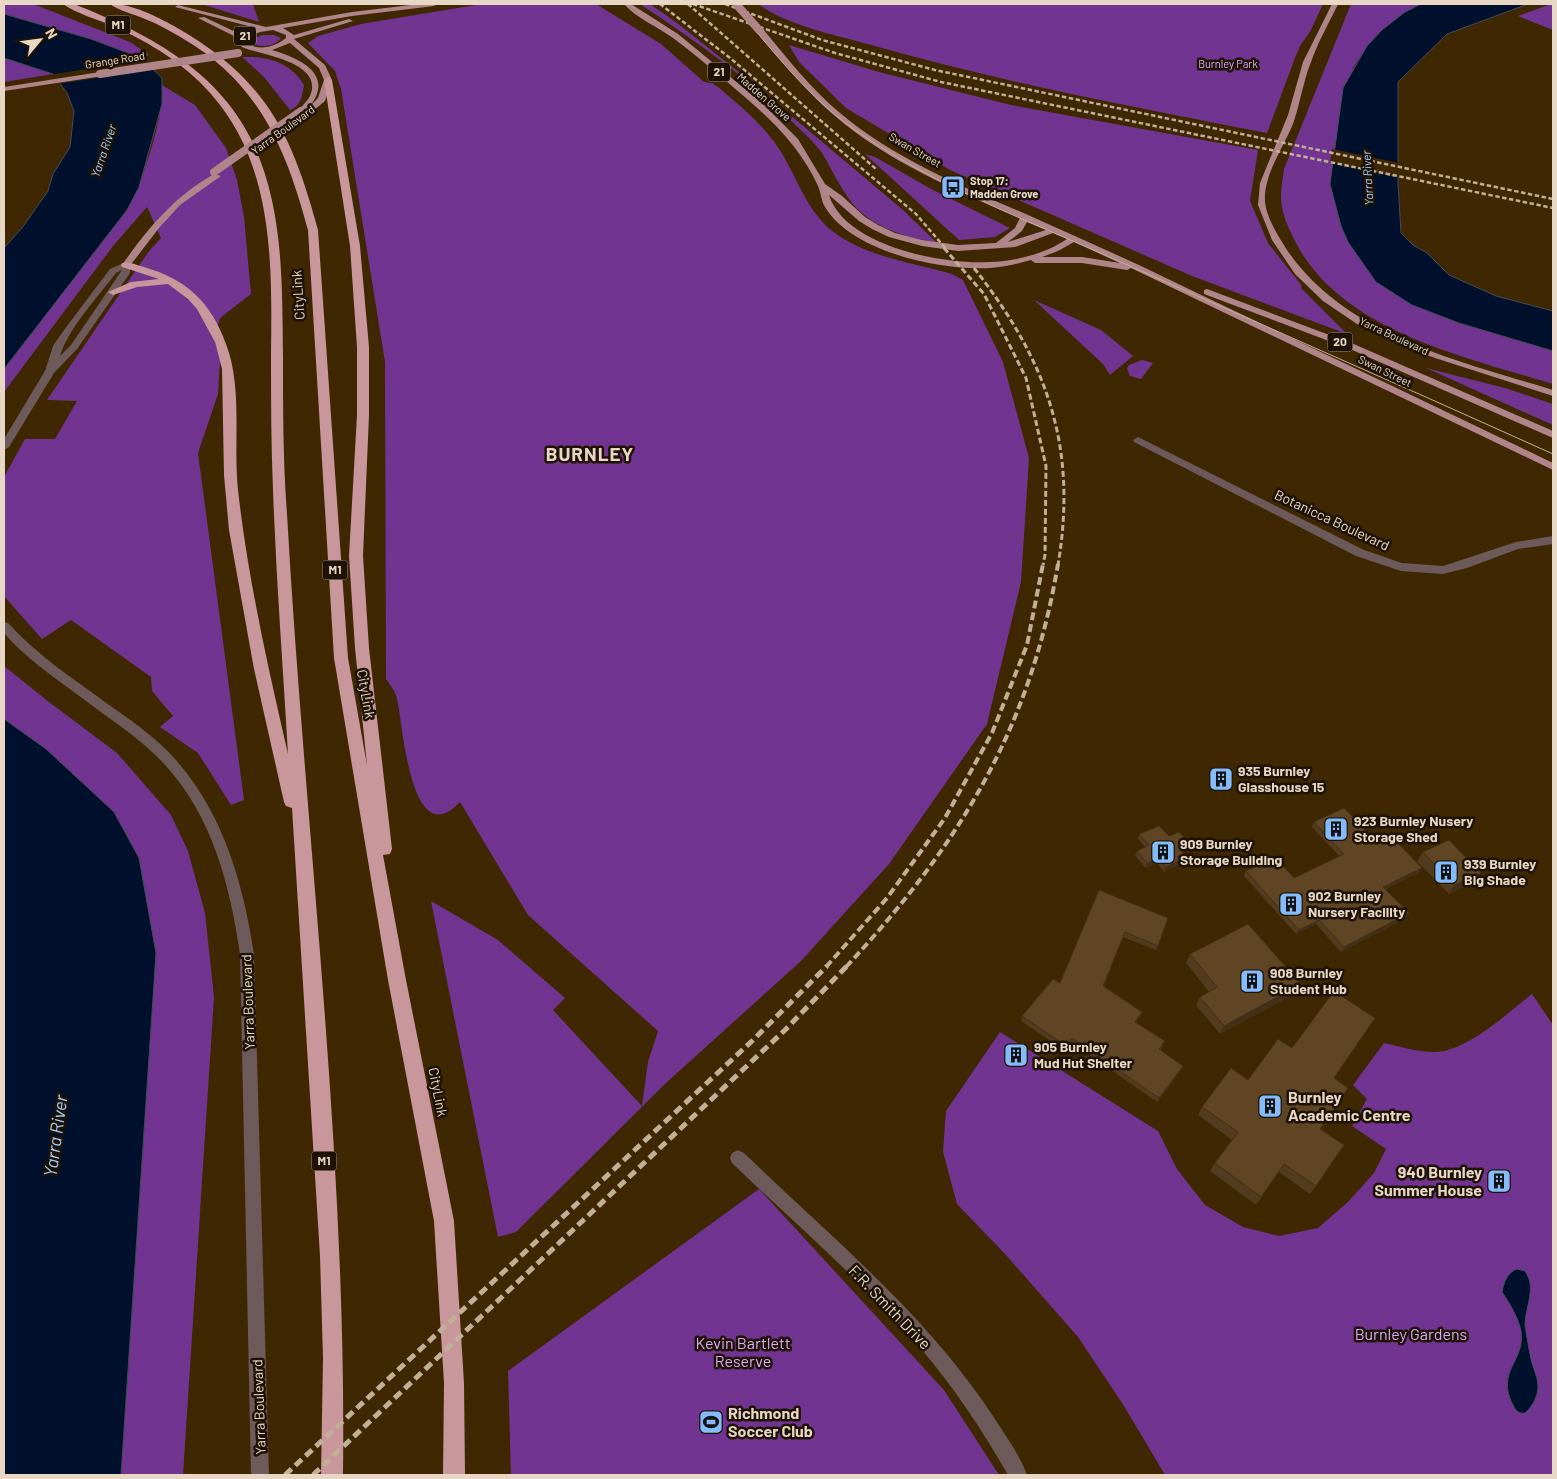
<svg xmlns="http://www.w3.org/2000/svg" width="1557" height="1479" font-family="Barlow,sans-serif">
<rect width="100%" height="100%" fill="#3f2702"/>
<!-- green -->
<g fill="#723491">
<path d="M4,4H33L130,42L149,55L141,58L91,39L4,14Z"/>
<path d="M201,4H253L259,22Z"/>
<path d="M482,4H596L661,44L704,82L712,83L718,87C738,104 760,122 775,143C795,170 804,208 831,230C865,257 911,262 952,274L963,280L1003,362L1029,458L1021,582L987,724L889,864L801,961L666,1083L516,1232L498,1237L431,901L498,940L565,998L553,1010L642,1106L648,1062L658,1031L528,915L460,802C410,855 403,723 397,699C396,692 390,685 386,679L385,362L341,89L335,71L308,43L318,36L361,24Z"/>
<path d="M640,4H650L677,23L745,77L903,210L936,242C905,238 868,226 849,199C839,185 831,168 822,153C812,139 795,125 782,112C740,72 688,36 640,4Z"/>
<path d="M758,4H1323L1311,30L1300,46L1295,58L1267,133C1134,107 1001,82 871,45C836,35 788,26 758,4Z"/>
<path d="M1351,4H1421C1391,19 1371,39 1353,68L1412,305L1459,323L1553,351V384C1465,357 1342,331 1296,243C1288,228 1281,212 1281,196C1281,187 1283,178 1284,169Z"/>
<path d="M1551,4H1553V30L1518,16Z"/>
<path d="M262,35H274L281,38C275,47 261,48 251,43L255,38Z"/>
<path d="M789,45L879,72L1011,105L1258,150L1250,201L1268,243L1302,286L1301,288L1347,334L1192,276L950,170L846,108L799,62Z"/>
<path d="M242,57C267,56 290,62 304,85C302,96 301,106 290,110L264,77Z"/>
<path d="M4,58L10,60L53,74L4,82Z"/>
<path d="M162,85L195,105L226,148L237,180L244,217L251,294L220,318L214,338L220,361L218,394L198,453L244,800L231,805L198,753L160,727L173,716L152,691L151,677L71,620L42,639L4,596V477L25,439H55L77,401L47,400L149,251L161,238L147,207L113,246L4,392V369L127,210C144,177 163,122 162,85Z"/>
<path d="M865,154L875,157L933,190L1010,228L995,237L959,240Z"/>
<path d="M1034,300L1101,330L1133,356L1110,375L1103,364Z"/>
<path d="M1142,360L1153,363L1141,379L1130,376L1127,368L1129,365Z"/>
<path d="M1426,368L1505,388L1553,404V425Z"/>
<path d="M4,666L49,702L117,753L171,815L188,851L205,913L214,997L183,1475H121L156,953L139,858L113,812L46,749L4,719Z"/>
<path d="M1532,994L1553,1025V1475H1165L1124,1406L1078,1337L1006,1255L957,1204L943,1152L946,1111L1000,1032L1158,1131L1177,1169L1205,1205L1243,1227L1279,1236L1318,1228L1348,1202L1374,1173L1386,1149L1352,1126L1367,1099L1353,1085L1384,1043C1404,1047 1428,1056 1448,1050C1480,1040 1506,1014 1532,994Z"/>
<path d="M759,1189L944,1390L999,1475H511L508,1371Z"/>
</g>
<!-- water -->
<g fill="#00102d" stroke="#454c5a">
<path d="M1421,4H1528L1447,34L1398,82V183L1401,233L1413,245L1427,253L1449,275L1496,296L1553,311V351L1459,323L1412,305L1376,282L1348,242L1341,226L1330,184L1343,88L1367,46L1382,30L1405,12Z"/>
<path d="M4,14L91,39L141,58L162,78V104L139,187L127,210L4,369V248L22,228L48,191L53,174L70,147L74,111L67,93L53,74L4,58Z"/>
<path d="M4,719L46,749L114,812L139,858L156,953L121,1475H4Z"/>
<path d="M1517,1269L1525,1271C1537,1288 1525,1307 1525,1325C1526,1332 1530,1356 1532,1363C1534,1370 1538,1378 1538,1386C1538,1396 1533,1406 1525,1413C1519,1414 1516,1411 1513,1405C1495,1371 1526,1361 1521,1331C1519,1319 1509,1302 1502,1292C1504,1282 1507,1273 1517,1269Z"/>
</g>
<!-- pier -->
<g fill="#3f2702">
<path d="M146,60L156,69L58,84L52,77L48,75Z"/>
<path d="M1332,149L1400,163V178L1330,163Z"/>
</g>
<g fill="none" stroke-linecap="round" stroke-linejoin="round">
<!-- minor -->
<g fill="#6e595b" fill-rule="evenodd">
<path d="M126,262L130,265V273L77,349L54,373L9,447L4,450V439L45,371L53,346L64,330L110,269ZM122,270L71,345L60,356C69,327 98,297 116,273Z"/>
<path d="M1138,437L1364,550L1402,563L1443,566L1516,542L1553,536V544L1518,549L1467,568L1443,574L1401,571L1356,556L1134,442L1133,440Z"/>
<path d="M4,622L8,623C37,655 71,677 105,702C129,719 156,737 176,760C224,815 243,883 254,954L269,1475H251L240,954C230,886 213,818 166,766C146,744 122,727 98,710C66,685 31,664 4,633Z"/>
<path d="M738,1150L744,1153C831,1237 926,1314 993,1416C1005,1435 1020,1455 1027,1475H1008C983,1431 955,1389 922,1350C865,1283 796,1225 732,1163L730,1158L732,1153Z"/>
</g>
<!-- major -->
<g fill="#af8589" fill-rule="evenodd">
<path d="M419,4H437L434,6L352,16L283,28L294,35L349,19L353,21L294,39L325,65L332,80L325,101L303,119L299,117L304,112L299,110C302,106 306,102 309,98C327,63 263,55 244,48L239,45V40L234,36L198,18L204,17L242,35L256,28L175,7L178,5L266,27L352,12ZM273,30L286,35V38C275,47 258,52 246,42V38L260,32ZM290,43L319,68L324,80L318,98L310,106C335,74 299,58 272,50Z"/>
<path d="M624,4H631L678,34L762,103L798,139L825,184L842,196L865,217L878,225L895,233L922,240L958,245L996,243L1015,228L1020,218C956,190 888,162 835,116C806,91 782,61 757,33V29H763C787,58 811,89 840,113C895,159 963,187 1028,215C1066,232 1104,249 1141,266C1278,332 1416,397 1553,463V470L1131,268L1127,270L1082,263H1035L1031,260C1017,264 1004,267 990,268C941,271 852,252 825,207C821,201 821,192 818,186C804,155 780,128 755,106C729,83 701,59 673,38C658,27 636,18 624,4ZM829,195L859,221L872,229L889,237L922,246L958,251L1015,247L1053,233L1067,239C1045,254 1016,261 990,262C943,265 845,246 829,195ZM1027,222L1046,230L1008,242L1022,231ZM1074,242L1120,263L1082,257H1042L1058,251Z"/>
<path d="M1332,4H1338C1329,23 1318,42 1311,62C1303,82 1300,104 1293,124C1283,148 1263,176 1265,202C1267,219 1278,236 1287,250C1346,336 1459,361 1553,390V396L1435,358L1395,343L1357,324L1323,301L1295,274L1272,240L1258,205L1260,183L1288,115L1303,62Z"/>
<path d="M100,72L104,74L103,76L4,91V87Z"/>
<path d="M214,174L221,176L180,205L159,228L129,267H123L122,265C148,228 175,196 214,174Z"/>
<path d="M1207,289L1356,345L1553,431V438L1350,349L1204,294V290Z"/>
</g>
<!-- highway -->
<g fill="#c8969b" fill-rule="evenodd">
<path d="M63,4H74C144,32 216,68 251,139C284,206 282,283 283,356C283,409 283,461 287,514C305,834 347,1154 343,1475H321L323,1358L320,1256L292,808L286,806L284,802L254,669L229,530L224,475L222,369L215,342L197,309L188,299L168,284L137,287L113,295L108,292L131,282L159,279L122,267L121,265L122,263C129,261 137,265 144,267C186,279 211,302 226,344C243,388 233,443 238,490C248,579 268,667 288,754C283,666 276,578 273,490C271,445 271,399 271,353C272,264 274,165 211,94C185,64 149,42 113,26C99,20 75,13 63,4Z"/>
<path d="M110,4C130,3 156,16 174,26C265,78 291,131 318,230L348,658L367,765L355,648L349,556L357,415V347L350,246L324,80L328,77L332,80L360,246L369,347V415L363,556L369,648L392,849L390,854L383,855L406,980L454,1221L464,1383L465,1475H443L444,1383L434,1221L388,980L334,658L308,230C286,148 259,83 182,38C170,31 158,24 145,19C134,14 119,11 110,4Z"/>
</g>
<!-- tram -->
<path stroke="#c1af98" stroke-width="1" d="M733,4C770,47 805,94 851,127C931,185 1025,219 1114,259C1260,324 1407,388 1553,454"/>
<!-- rail-far3 -->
<g stroke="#c1af98" stroke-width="2.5" stroke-dasharray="4.5 2.5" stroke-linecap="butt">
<path d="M660,4L730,58L916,214L946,249"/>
<path d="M688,4L876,169"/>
<path d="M693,4L835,53L941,82L1553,208"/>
<path d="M725,4L822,40L935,70L1553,199"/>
</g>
<!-- rail-far2 -->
<g stroke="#c1af98" stroke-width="3" stroke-dasharray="6 3" stroke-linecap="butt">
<path d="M944,248L984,294L1026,378L1046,466L1045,555L1043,565"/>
<path d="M974,268C1047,361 1078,446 1058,565"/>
</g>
<!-- rail-far1 -->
<g stroke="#c1af98" stroke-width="4" stroke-dasharray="8 4" stroke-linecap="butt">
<path d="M826,967L887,898L945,818L992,733L1027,645L1043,564"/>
<path d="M846,967C959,845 1030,730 1058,564"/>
</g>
<!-- rail -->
<g stroke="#c1af98" stroke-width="5" stroke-dasharray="9 5" stroke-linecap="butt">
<path d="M285,1475L752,1041L827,966"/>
<path d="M313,1475L785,1030L847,966"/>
</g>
<!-- major-bridge -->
<g stroke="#af8589" stroke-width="8">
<path d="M736,4L760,31"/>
<path d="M100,74L238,53"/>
<path d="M214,172L301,111"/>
</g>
</g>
<!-- wall -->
<g fill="#523b1e">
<path d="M1314,822L1375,840L1419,872L1386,889L1406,918L1341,952L1316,924L1296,934L1244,876L1246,871L1294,878L1340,857L1312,827Z"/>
<path d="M1139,834L1169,836L1188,850L1183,852L1185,862L1164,872L1157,863L1146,868L1135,856L1137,851L1145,847L1138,839Z"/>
<path d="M1423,852L1481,873L1475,882L1449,894L1417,861Z"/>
<path d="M1099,890L1168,918L1156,950L1123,937L1104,986L1142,1012L1140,1016L1136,1022L1163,1046L1160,1050L1183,1066L1181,1070L1157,1102L1071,1042L1064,1050L1021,1021L1022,1016L1060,983Z"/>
<path d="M1190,954L1301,984L1296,993L1220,1034L1196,1005L1200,997L1209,992L1186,963Z"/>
<path d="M1334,1078L1320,1129L1316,1186L1310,1194L1279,1172L1256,1205L1210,1171L1215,1163L1232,1140L1198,1115L1202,1107L1248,1080Z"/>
</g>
<!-- shaded-wall -->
<g fill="#423018">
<path d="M1190,845L1188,850L1178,854L1180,850Z"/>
<path d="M1187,857L1185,862L1164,872L1166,867Z"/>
<path d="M1158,858L1157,863L1146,868L1147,863Z"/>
<path d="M1422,868L1419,872L1381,891L1383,887Z"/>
<path d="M1481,873L1475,882L1449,894L1455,885Z"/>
<path d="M1409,913L1406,918L1341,952L1344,947Z"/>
<path d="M1319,920L1316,924L1296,934L1299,930Z"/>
<path d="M1301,984L1296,993L1220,1034L1224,1026Z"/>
<path d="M1072,1038L1071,1042L1064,1050L1066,1046Z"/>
<path d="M1183,1066L1181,1070L1157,1102L1159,1098Z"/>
</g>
<!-- building -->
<g fill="#5f4523" stroke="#423018">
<path d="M1344,808L1375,840L1389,834L1422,868L1383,887L1409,913L1344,947L1319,920L1299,930L1246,871L1275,857L1294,878L1344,854L1314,822Z"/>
<path d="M1159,826L1169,836L1179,832L1190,845L1180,850L1187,857L1166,867L1158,858L1147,863L1137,851L1149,845L1139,834Z"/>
<path d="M1449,840L1481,873L1455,885L1423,852Z"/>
<path d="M1099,890L1168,918L1158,946L1125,932L1103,986L1142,1012L1135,1022L1165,1041L1159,1049L1183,1066L1159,1098L1072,1038L1066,1046L1022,1016L1053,979L1060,983Z"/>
<path d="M1248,924L1301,984L1224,1026L1200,997L1217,987L1190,954Z"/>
<path d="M1334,991L1375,1018L1334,1078L1348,1088L1320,1129L1344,1145L1316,1186L1284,1164L1261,1197L1215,1163L1238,1132L1202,1107L1231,1068L1248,1080L1278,1039L1292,1048Z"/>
</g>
<!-- icons -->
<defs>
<g id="bus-square" transform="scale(1.25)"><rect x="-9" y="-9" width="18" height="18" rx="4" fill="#84bcfb" stroke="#1d1205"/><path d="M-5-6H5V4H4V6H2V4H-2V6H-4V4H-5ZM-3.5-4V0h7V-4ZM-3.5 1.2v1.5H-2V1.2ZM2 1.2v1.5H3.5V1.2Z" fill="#111"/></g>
<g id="building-square" transform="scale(1.25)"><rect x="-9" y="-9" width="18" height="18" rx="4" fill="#84bcfb" stroke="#1d1205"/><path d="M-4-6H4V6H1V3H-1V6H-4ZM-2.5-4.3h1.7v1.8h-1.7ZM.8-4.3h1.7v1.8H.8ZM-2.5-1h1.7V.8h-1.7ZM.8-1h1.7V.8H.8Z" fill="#111"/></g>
<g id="stadium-square" transform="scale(1.25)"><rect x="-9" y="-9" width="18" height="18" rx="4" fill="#84bcfb" stroke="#1d1205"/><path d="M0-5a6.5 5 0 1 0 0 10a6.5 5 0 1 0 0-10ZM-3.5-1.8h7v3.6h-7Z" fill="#111"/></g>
</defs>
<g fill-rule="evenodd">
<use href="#bus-square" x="953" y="187"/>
<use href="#building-square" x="1221" y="779"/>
<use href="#building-square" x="1336" y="829"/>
<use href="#building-square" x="1163" y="852"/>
<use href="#building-square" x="1446" y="872"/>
<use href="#building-square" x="1291" y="904"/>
<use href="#building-square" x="1252" y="981"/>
<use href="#building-square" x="1016" y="1055"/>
<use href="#building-square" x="1270" y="1106"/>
<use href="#building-square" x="1499" y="1181"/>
<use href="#stadium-square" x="711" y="1422"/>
</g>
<g text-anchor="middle" stroke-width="5" stroke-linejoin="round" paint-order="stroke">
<!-- far-street labels -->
<g font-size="11" fill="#e7d7c4" stroke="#1d1205">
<text transform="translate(115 60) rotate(-9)" y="4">Grange Road</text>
<text transform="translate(764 97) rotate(41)" y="4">Madden Grove</text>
<text transform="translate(283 130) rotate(-36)" y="4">Yarra Boulevard</text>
<text transform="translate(915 150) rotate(30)" y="4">Swan Street</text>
<text transform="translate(1394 336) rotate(25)" y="4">Yarra Boulevard</text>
<text transform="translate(1385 371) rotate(26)" y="4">Swan Street</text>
</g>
<!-- far-park labels -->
<g font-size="11" fill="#daa9f7" stroke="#1d1205">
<text x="1228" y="68">Burnley Park</text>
</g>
<!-- far-poi labels -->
<g font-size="11" font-weight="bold" fill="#e7d7c4" stroke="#1d1205" text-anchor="start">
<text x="970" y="185">Stop 17:<tspan x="970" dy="13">Madden Grove</tspan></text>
</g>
<!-- shield labels -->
<g fill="#1d1205" stroke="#aa9c8b" stroke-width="1">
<rect x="105.5" y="15.5" width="25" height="19" rx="4"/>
<rect x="234" y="26.5" width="22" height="19" rx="4"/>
<rect x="708" y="62.5" width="22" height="19" rx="4"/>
<rect x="1327.5" y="332.5" width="25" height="19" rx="4"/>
<rect x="322.5" y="560.5" width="25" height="19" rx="4"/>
<rect x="311.5" y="1151.5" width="25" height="19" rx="4"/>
</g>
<g font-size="12" font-weight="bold" fill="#e7d7c4">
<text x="118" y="29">M1</text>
<text x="245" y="40">21</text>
<text x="719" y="76">21</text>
<text x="1340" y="346">20</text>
<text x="335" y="574">M1</text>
<text x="324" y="1165">M1</text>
</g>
<!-- far-water labels -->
<g font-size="12" font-style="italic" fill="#a5cdfd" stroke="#1d1205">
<text transform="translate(104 151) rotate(-71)" y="4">Yarra River</text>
<text transform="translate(1368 178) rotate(-93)" y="4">Yarra River</text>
</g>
<!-- street labels -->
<g font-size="14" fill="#e7d7c4" stroke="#1d1205">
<text transform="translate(298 295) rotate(-94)" y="5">CityLink</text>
<text transform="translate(1332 520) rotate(25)" y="5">Botanicca Boulevard</text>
<text transform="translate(366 694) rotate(80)" y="5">CityLink</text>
<text transform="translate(248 1002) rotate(-92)" y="5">Yarra Boulevard</text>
<text transform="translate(438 1092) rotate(79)" y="5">CityLink</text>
<text transform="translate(259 1407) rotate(-92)" y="5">Yarra Boulevard</text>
</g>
<!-- poi labels -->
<g font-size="14" font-weight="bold" fill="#e7d7c4" stroke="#1d1205" text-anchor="start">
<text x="1238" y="776">935 Burnley<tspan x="1238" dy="16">Glasshouse 15</tspan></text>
<text x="1354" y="826">923 Burnley Nusery<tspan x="1354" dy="16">Storage Shed</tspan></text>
<text x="1180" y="849">909 Burnley<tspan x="1180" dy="16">Storage Building</tspan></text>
<text x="1464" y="869">939 Burnley<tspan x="1464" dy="16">Big Shade</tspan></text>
<text x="1308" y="901">902 Burnley<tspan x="1308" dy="16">Nursery Facility</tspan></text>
<text x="1270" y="978">908 Burnley<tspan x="1270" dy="16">Student Hub</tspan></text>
<text x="1034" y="1052">905 Burnley<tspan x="1034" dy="16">Mud Hut Shelter</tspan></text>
</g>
<!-- near-poi labels -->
<g font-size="16" font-weight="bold" fill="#e7d7c4" stroke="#1d1205" text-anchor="start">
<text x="1288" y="1103">Burnley<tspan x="1288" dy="18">Academic Centre</tspan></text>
<text x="1482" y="1178" text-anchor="end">940 Burnley<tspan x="1482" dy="18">Summer House</tspan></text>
<text x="728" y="1419">Richmond<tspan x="728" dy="18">Soccer Club</tspan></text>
</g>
<!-- near-street labels -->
<g font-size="16" fill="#e7d7c4" stroke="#1d1205">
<text transform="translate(890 1307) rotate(46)" y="6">F.R. Smith Drive</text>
</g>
<!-- near-park labels -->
<g font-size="16" fill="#daa9f7" stroke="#1d1205">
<text x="1411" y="1340">Burnley Gardens</text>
<text x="743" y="1349">Kevin Bartlett<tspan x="743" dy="18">Reserve</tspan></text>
</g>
<!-- near-water labels -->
<g font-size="18" font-style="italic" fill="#a5cdfd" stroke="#1d1205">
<text transform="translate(56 1136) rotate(-82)" y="6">Yarra River</text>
</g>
<!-- district labels -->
<g font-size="19" font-weight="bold" letter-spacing="1" fill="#e7d7c4" stroke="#1d1205">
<text x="590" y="461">BURNLEY</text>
</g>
</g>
<!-- border -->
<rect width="1557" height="1479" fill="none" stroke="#e7d7c4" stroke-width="10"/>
<!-- north arrow -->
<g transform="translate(40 40) rotate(61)" stroke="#1d1205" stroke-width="4" paint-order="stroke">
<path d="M0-4L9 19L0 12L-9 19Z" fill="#e7d7c4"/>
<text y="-8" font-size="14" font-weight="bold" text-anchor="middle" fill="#e7d7c4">N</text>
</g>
</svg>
